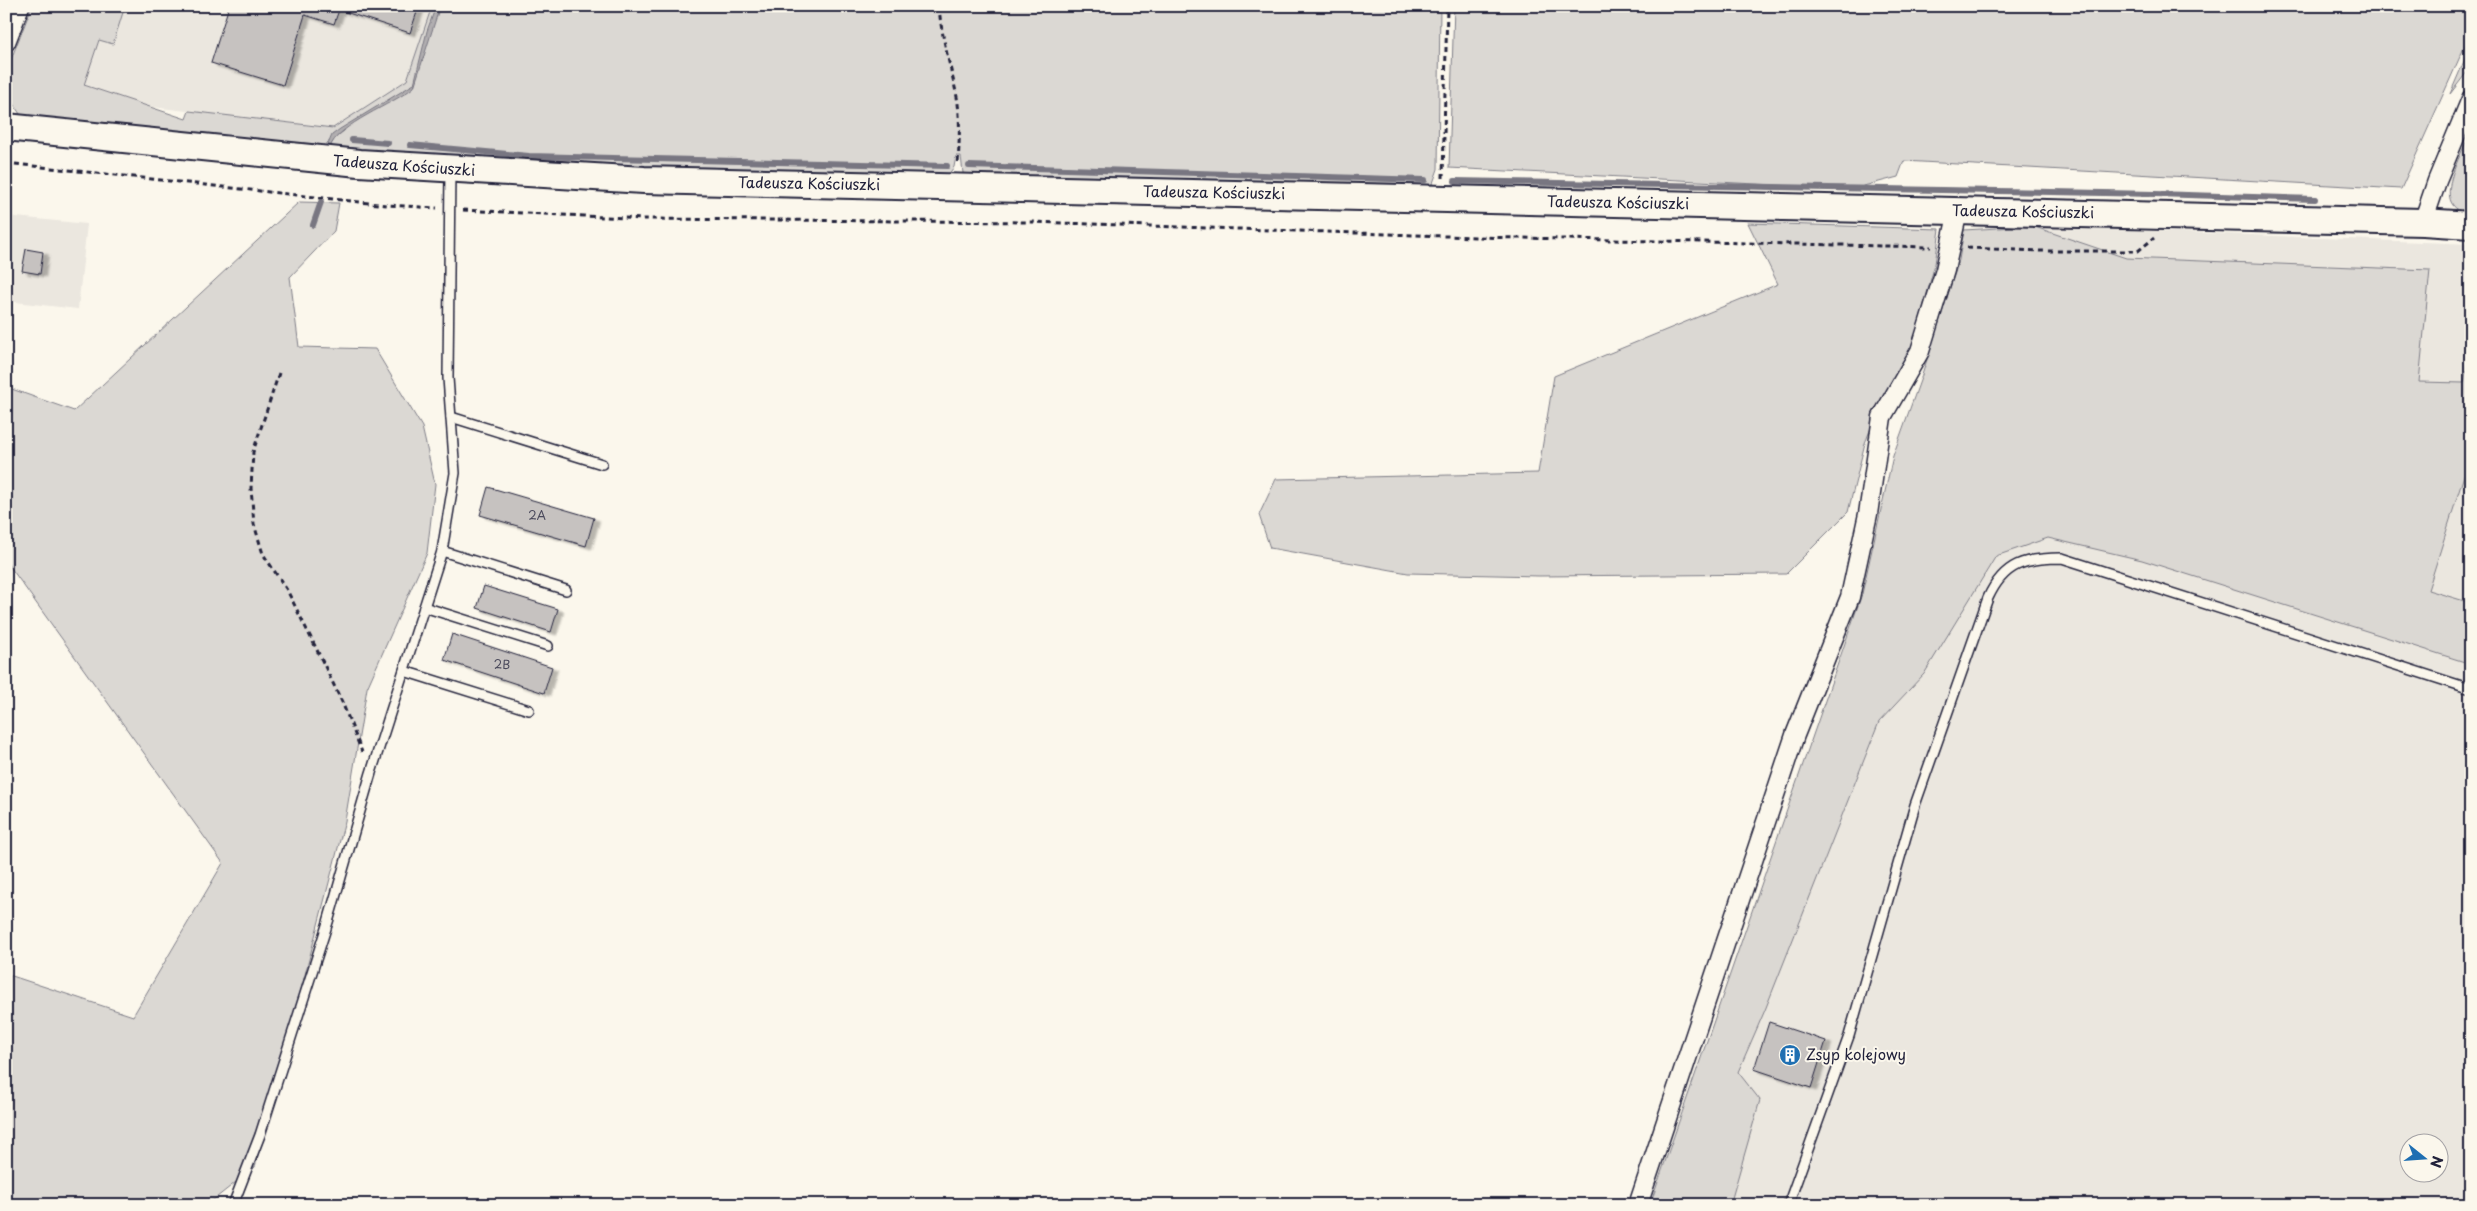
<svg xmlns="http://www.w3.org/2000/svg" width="2477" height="1211" font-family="'Playpen Sans',sans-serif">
<defs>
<filter id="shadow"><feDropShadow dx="5.5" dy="3" stdDeviation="1" flood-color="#0004"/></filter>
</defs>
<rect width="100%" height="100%" fill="#fbf7ec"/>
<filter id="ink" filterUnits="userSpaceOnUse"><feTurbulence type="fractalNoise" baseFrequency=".02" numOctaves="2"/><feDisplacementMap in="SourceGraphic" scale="10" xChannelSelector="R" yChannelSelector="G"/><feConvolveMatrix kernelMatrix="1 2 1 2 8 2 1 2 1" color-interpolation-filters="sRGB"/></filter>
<g filter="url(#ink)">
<!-- built -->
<g fill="#ebe7df" fill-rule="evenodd">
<path d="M48,6H432L407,80L333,128L15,91Z"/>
<path d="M6,216L87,224L78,309L6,301Z"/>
<path d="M2032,226L2471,244V1205H1698L1823,764L2001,330ZM2410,1144H2440V1174H2410Z"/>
</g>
<!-- green -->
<g fill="#dbd8d3" stroke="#7e7d87">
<path d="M32,6H125L113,44L99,40L84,85L186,119L189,111L333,128L407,80L432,6H1440L1438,169L1433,183L1428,186L968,175L963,173L961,156H956L954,167L948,175L611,168L329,149L334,139L345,130L327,143L326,149L240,137L22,117L6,93V72Z"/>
<path d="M1454,6H2471V32L2401,189L1904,161L1898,177L1852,189L1449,168Z"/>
<path d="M2471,45V67L2450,94Z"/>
<path d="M2471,132V213C2427,210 2462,153 2471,132Z"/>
<path d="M299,202L339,203L334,231L290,277L299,347L375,349L422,427L435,484L427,553L367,688L345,821L255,1167L207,1205H6V974L133,1016L223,863L6,561V387L74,411Z"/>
<path d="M1748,223L1940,229L1935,264L1913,344L1882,400L1865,443L1848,512L1786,574L1539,576L1408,573L1270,548L1259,515L1276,479L1538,473L1554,376L1778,284Z"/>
<path d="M2032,226L2126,258L2430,270L2419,382L2464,383L2471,346V453L2428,590L2471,603V664L2142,560L2048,538L1996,556L1924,674L1879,722L1765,1010L1738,1072L1760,1100L1730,1205H1650L1862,594L1893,456L1922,375L1959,260L1964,230Z"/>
</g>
<!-- water -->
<path fill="#b1aeb0" stroke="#787681" d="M436,6H440L414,87C393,105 338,123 329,149H326L332,135L340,129L414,84L427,31Z"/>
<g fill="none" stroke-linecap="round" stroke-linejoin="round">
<!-- stream -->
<g stroke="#787681" stroke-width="6">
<path d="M352,140L388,143"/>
<path d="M410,145L529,156L947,166"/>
<path d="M969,166L1425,180"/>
<path d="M1455,181L2155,194L2315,199"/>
<path d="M313,225L321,202"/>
</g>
</g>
<!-- building -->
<g fill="#c6c2c0" stroke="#22223b" filter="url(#shadow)">
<path d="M229,6H419L410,33L339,10L334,24L305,15L283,85L211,63Z"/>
<path d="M26,249L43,252L40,274L22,271Z"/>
<path d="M488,487L594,518L586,546L480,515Z"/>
<path d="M484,586L558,609L551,632L477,608Z"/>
<path d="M452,634L552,667L544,693L444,660Z"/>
<path d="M1769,1022L1826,1041L1811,1088L1754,1069Z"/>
</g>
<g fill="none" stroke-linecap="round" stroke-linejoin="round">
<!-- service casing -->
<g stroke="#22223b" stroke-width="12">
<g id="service">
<path d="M451,417L602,464"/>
<path d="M442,551L566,590"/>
<path d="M424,607L548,646"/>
<path d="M404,671L529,710"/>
<path d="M233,1205L260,1135L328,922L371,773L442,551L455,473L448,378L450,169"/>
<path d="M1788,1205L1849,1036L1915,805L1988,598C2004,563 2025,558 2062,558L2471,689"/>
</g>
</g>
<!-- minor casing -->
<g stroke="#22223b" stroke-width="21">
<g id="minor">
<path d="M6,42L20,6"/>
<path d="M2423,222L2437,181L2471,99"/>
<path d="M1638,1205L1795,735L1850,597L1868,514L1882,417L1920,351L1945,270L1958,211"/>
</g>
</g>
<!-- secondary casing -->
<g stroke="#22223b" stroke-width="30">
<path id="secondary" d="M6,127L359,163L644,180L2423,222L2471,225"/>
</g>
<!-- path -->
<g stroke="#22223b" stroke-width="3" stroke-dasharray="5 4" stroke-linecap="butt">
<path d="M939,6C941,37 951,67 957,97C961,120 959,143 958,166"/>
<path d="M6,163L387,205L437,208"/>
<path d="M1443,178L1447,6"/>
<path d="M463,210L645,219L1032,222L1475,237L1931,247"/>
<path d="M1967,248L2039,251H2138L2154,238"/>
<path d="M279,373L253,452L251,488L254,524L263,554L287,590L316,648L342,702L362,752"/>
</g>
<!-- service -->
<use href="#service" stroke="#fbf7ec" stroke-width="9"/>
<!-- minor -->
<use href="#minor" stroke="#fbf7ec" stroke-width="18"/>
<!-- secondary -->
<use href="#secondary" stroke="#fbf7ec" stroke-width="26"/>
</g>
</g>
<!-- icons -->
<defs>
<g id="building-disc" transform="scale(1.125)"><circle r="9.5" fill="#1f6fb2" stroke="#fbf7ec"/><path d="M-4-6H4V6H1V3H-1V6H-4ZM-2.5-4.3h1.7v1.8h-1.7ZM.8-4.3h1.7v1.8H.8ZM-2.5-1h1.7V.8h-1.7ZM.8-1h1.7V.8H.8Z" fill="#fff"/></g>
</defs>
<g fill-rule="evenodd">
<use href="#building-disc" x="1790" y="1055"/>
</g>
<g text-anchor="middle" stroke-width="4" stroke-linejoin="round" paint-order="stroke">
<!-- number labels -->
<g font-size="12" fill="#4b4a5c">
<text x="537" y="520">2A</text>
<text x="502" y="669">2B</text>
</g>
<!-- street labels -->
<g font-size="15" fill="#22223b" stroke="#fbf7ec">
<text transform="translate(404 166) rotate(4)" y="5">Tadeusza Kościuszki</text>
<text transform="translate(809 184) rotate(1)" y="5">Tadeusza Kościuszki</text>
<text transform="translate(1214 193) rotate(1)" y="5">Tadeusza Kościuszki</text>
<text transform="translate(1618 203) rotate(1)" y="5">Tadeusza Kościuszki</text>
<text transform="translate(2023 212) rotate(1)" y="5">Tadeusza Kościuszki</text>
</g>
<!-- poi labels -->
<g font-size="15" fill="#22223b" stroke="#fbf7ec" text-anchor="start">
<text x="1806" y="1060">Zsyp kolejowy</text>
</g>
</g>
<!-- margin -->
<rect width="2477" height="1211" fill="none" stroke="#fbf7ec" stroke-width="25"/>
<rect x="12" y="12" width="2452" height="1186" fill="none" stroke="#22223b" stroke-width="2" filter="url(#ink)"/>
<!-- north arrow -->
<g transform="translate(2424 1158) rotate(107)"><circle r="24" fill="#fbf7ec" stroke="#a4a2a5"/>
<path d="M0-4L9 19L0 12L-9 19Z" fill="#1f6fb2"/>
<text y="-8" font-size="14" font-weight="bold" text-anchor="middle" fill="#22223b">N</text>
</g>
</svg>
